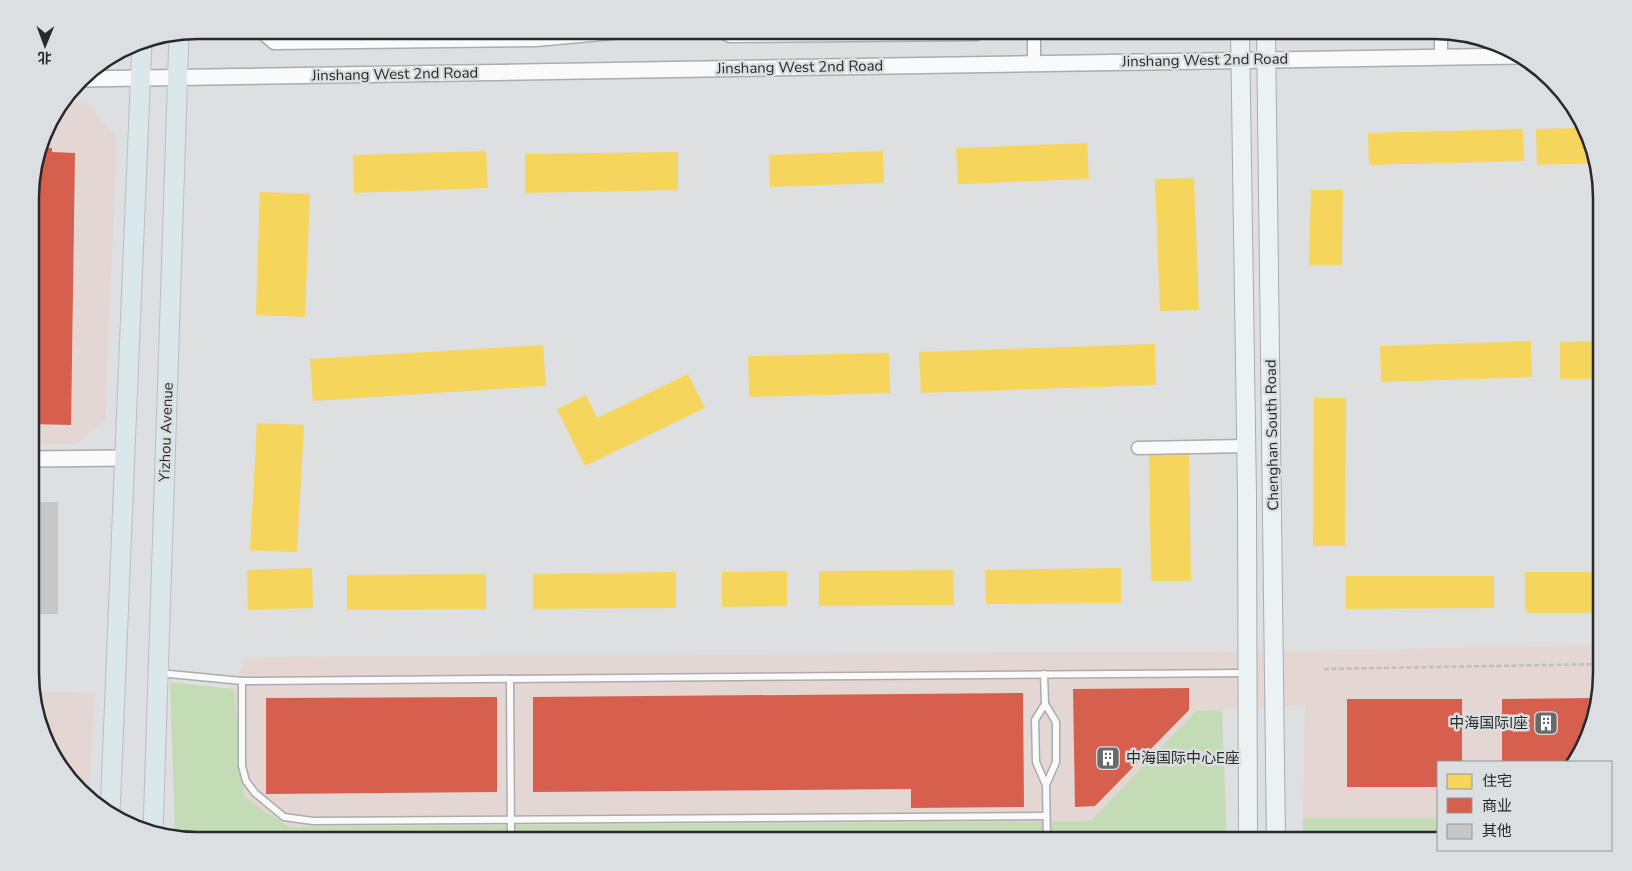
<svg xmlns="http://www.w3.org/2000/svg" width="1632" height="871" font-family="'Nunito Sans','Noto Sans SC',sans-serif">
<rect width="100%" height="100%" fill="#dddfe1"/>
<!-- commercial -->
<g fill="#e3d6d3">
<path d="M63,103H87L117,139L105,419L76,444L31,445L30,186L47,123Z"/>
<path d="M1602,645V674L1585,748L1572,762H1438V818H1303L1305,705L1196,711L1091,821L289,827L244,797L234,689L245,657L1300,651Z"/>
<path d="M31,692L95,693L89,796L64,775L31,696Z"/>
</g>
<!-- green -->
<g fill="#c4dcb5">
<path d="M170,682L234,689L244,797L289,827L1091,821L1196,711L1222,710L1227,841H197L175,836Z"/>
<rect x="1303" y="818" width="135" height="23"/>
</g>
<!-- homes -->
<g fill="#f6d55c">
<path d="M1583,128L1596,163L1537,165L1536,129Z"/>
<path d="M1523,129L1524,161L1369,165L1368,133Z"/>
<path d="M1087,143L1089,179L958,184L956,148Z"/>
<path d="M486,151L488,188L354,193L353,155Z"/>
<path d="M883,151L884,183L770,187L769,155Z"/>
<path d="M678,152V190L525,193V154Z"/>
<path d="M1194,178L1199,310L1160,311L1155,179Z"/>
<path d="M1311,190H1343L1342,265H1309Z"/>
<path d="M260,192L310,194L305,317L256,315Z"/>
<path d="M1531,341L1532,377L1381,382L1380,346Z"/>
<path d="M1601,341V379H1560V342Z"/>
<path d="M1155,344L1156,385L921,393L919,352Z"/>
<path d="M543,345L546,386L313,401L310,359Z"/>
<path d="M889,353L890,393L749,397L748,356Z"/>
<path d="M688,374L705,408L585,466L557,409L586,395L597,418Z"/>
<path d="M1314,398H1346L1345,546H1313Z"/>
<path d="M257,423L304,425L297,552L250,550Z"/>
<path d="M1189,453L1191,581H1151L1149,454Z"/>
<path d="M312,568L313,608L248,610L247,570Z"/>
<path d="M1121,568V603L986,604L985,570Z"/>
<path d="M953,570L954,605L819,606V571Z"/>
<path d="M787,571V606L722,607V572Z"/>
<path d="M676,572V608L533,609V574Z"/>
<path d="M1525,572H1602V613H1527V609H1525Z"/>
<path d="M486,574V609L347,610V575Z"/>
<path d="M1346,576H1494V608L1346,609Z"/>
</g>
<!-- shops -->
<g fill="#d6604d">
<path d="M41,148H52V152L75,153L71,425L31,424L30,186Z"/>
<path d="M1189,688V710L1095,806L1075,807L1073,689Z"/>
<path d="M1023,693L1024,807L911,808V789L533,792V697Z"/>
<path d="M497,697V792L266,794V698Z"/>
<path d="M1596,698L1585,748L1572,762H1502V699Z"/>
<path d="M1347,699H1462V762H1438V787H1347Z"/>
</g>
<!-- building -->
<g fill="#c7c7c8">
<rect x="31" y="502" width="27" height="112"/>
<path d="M927,838L1004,839V841H927Z"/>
<rect x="275" y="839" width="50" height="2"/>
</g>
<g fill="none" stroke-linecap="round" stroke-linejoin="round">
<!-- service casing -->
<g stroke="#aaacad" stroke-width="9">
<g id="service">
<path d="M159,673L242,681V766L246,781L255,793L284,817L313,821L1046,816"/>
<path d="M1044,674L1045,704"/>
<path d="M510,679L511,841"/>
<path d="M242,681L1246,673"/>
<path d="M1046,785L1036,762L1035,720L1045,704L1056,722V762L1046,785L1047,841"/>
</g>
</g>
<!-- minor casing -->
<g stroke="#aaacad" stroke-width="15">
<g id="minor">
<path d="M259,30L274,43L536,40L645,30"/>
<path d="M718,30L730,36L976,34L987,30"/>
<path d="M1034,30V63"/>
<path d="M1441,31V56"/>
<path d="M1138,448L1246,446"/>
</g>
</g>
<!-- tertiary casing -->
<g stroke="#aaacad" stroke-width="18">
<g id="tertiary">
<path d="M81,79L1519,56"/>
<path d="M31,459L124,458"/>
</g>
</g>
<!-- secondary casing -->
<g stroke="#aaacad" stroke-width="20">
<g id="secondary">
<path d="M1240,30L1247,496L1248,841"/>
<path d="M1266,30L1276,841"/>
</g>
</g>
<!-- primary casing -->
<g stroke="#bcbdbe" stroke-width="21">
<g id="primary">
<path d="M110,813L142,41"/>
<path d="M153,831L179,34"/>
</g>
</g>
<!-- path -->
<path stroke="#bebebf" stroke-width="2.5" stroke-dasharray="5 2.5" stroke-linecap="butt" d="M1324,669L1602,664"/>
<!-- service -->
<use href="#service" stroke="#fafafa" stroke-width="6"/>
<!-- minor -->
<use href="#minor" stroke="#fafafa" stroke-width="12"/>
<!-- tertiary -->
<use href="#tertiary" stroke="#fafafa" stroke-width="15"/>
<!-- secondary -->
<use href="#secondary" stroke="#ebf2f3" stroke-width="18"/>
<!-- primary -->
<use href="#primary" stroke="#dae8eb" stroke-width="19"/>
</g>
<!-- icons -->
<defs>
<g id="building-square" transform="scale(1.25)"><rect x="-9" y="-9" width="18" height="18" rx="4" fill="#67696a" stroke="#dcdfe2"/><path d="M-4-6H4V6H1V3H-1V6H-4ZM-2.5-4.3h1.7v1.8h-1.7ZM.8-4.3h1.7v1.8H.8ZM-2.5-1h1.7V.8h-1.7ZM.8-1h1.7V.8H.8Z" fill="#fff"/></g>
</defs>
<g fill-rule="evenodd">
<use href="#building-square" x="1546" y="723"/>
<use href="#building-square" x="1108" y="758"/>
</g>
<g text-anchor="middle" stroke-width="5" stroke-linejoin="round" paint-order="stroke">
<!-- street labels -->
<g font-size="15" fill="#28292a" stroke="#dcdfe2">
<text transform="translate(1205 60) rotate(-1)" y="5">Jinshang West 2nd Road</text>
<text transform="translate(800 67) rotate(-1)" y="5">Jinshang West 2nd Road</text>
<text transform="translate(395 74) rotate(-1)" y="5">Jinshang West 2nd Road</text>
<text transform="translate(166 432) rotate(-88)" y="5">Yizhou Avenue</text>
<text transform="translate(1272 435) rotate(-91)" y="5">Chenghan South Road</text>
</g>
<!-- poi labels -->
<g font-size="15" fill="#28292a" stroke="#dcdfe2" text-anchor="end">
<text x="1528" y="728">中海国际I座</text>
<text x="1126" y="763" text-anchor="start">中海国际中心E座</text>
</g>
</g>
<!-- crop -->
<path d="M0 0H1632V871H0ZM198 39H1434A159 159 0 0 1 1593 198V673A159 159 0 0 1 1434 832H198A159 159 0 0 1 39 673V198A159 159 0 0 1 198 39Z" fill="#dcdfe2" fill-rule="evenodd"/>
<path fill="none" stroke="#28292a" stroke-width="2.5" d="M198 39H1434A159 159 0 0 1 1593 198V673A159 159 0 0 1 1434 832H198A159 159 0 0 1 39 673V198A159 159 0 0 1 198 39Z"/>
<!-- legend -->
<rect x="1437" y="761" width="175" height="90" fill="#dcdfe2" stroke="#949698"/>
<rect x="1447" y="774" width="25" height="15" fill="#f6d55c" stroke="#949698"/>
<text x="1482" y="786" font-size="15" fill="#28292a">住宅</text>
<rect x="1447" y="798" width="25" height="15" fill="#d6604d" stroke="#949698"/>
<text x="1482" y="811" font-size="15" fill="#28292a">商业</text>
<rect x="1447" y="824" width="25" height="15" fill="#c7c7c8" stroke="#949698"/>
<text x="1482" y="836" font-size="15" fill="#28292a">其他</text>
<!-- north arrow -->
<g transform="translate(45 45) rotate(181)" stroke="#dcdfe2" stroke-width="4" paint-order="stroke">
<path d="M0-4L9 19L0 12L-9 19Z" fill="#28292a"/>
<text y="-8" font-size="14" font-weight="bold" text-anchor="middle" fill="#28292a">北</text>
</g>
</svg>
